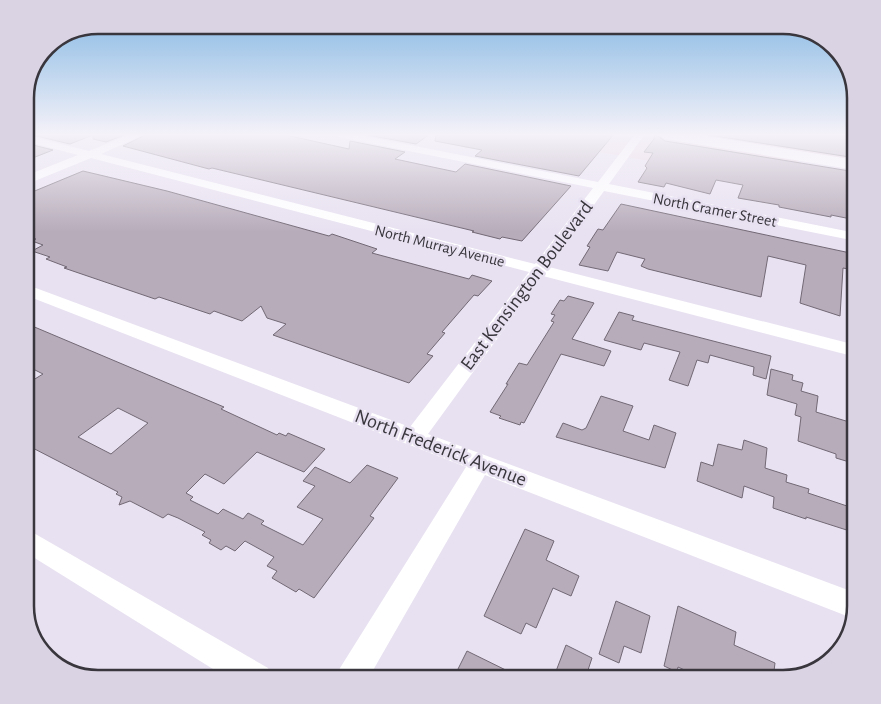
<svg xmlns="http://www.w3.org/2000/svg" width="881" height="704" font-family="'Alegreya Sans',sans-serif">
<rect width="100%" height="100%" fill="#e8e1f1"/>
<!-- commercial -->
<path fill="#ead4e1" d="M552,134H824L856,139V165L799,156L795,187L543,142Z"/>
<!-- building -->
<g fill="#b7acba" stroke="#726975" fill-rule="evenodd">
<path d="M28,134H127L106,142L93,139V135L70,144Z"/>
<path d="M147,134H281L349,149L350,141L405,152L395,159L456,172L465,164L571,186L522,241L502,237L500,239L472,232L474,231L212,168L209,169L123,146Z"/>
<path d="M362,134H430L416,144Z"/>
<path d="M436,134H614L579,176L475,156L482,150L435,141Z"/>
<path d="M655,134L665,141L856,172V220L831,215V217L779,207V205L738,198L743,185L716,180L710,194L666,183L664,187L638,182L647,168L645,166L653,153L644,152L654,139Z"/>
<path d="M703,134H856V158Z"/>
<path d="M25,143L53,150L25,161Z"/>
<path d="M83,171L167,191L329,236L332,234L377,249L372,253L469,279L472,275L492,281L478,296L474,295L442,332L445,333L427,354L433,356L409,383L273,335L286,324L267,318L261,306L242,321L214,311L210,314L159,297L155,299L64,268L67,267L46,259L50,257L32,251L43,245L32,241L36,239L25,235V195Z"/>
<path d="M621,204L855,254L854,270L843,268L840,316L800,303L806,265L768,256L761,297L648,269L641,266L645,259L617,252L608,271L579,265L590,247L587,246L598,229L603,230Z"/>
<path d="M568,296L594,303L572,339L611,351L604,366L561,354L524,423L521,422L520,425L499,418L501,416L490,412L508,384H506L519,363L527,365L554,322L551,321L555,315L551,314L560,300L564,301Z"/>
<path d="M619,312L634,316L632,320L771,356L766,379L753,375L754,367L710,355L708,363L697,360L688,386L669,380L680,352L644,343L641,350L604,340Z"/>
<path d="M25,323L224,407L221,409L277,435L279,433L286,436L288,433L325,449L304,472L257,452L224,484L205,474L186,493L193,497L190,500L218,514L223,509L243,519L248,513L264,521L261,524L303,545L323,519L297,507L315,486L303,481L315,467L350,483L367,465L398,478L370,516L374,518L314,598L299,589L296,592L272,578L277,571L267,566L274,557L245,541L235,551L226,546L221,550L209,543L211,540L202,535L205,532L178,518L168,514L163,518L130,501L119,505L122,497L116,494L118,492L25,444V385L43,374L25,365ZM118,408L148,423L111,454L78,437Z"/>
<path d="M771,369L793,375L792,380L803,383L801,391L818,396L816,412L856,424V464L836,458V454L798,441L801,417L795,415L797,404L767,395Z"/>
<path d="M601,396L633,406L623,431L649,440L654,425L676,433L665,468L556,437L563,423L582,430L586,428Z"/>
<path d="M744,440L767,448L765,468L787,475L786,482L809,489L808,493L856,509V533L806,517V519L773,508L774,497L744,486L742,498L697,481L701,462L713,466L718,444L742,450Z"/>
<path d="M525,529L554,541L546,560L579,576L571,596L553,588L536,628L526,623L521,634L484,616Z"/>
<path d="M616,601L650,616L641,653L624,646L619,663L599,654Z"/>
<path d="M678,606L736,632L734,645L775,663L773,679H704L678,667L677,672L664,666Z"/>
<path d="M566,645L592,658L585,679H553Z"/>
<path d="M467,651L524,679H453Z"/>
</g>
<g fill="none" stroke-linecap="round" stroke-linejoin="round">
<!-- street -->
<g fill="#fff" fill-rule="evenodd">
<path d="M131,134H145L101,154L535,264L593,188L339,137L334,134H354L598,182L635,134H645L609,184L856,233V241L604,191L549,267L856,345V357L543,276L428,434L856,593V607L852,618L485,475L368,679H336L340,668L466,467L25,295V284L410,427L529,272L91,158L25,185V176L78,155L25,141V135L89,151Z"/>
<path d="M25,528L268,668L272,679H229L25,552Z"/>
</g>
<!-- secondary -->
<path fill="#fff" fill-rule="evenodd" d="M657,134H693L856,160V170L665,139Z"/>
</g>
<!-- sky -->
<linearGradient id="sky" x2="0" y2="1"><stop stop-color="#80b5e2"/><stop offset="0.58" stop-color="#f5f2f9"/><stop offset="1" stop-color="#f5f2f9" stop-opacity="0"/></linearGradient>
<rect width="881" height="232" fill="url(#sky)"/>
<g text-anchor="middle" stroke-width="5" stroke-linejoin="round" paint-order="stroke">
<!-- far-street labels -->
<g font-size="16" fill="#39363d" stroke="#e8e1f1">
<text transform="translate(715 209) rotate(11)" y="6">North Cramer Street</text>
<text transform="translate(440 245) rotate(14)" y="6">North Murray Avenue</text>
</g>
<!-- street labels -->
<g font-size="20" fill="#39363d" stroke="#e8e1f1">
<text transform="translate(526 285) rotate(-53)" y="7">East Kensington Boulevard</text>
<text transform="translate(441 447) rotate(21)" y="7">North Frederick Avenue</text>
</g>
</g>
<!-- crop -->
<path d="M0 0H881V704H0ZM98 34H783A64 64 0 0 1 847 98V606A64 64 0 0 1 783 670H98A64 64 0 0 1 34 606V98A64 64 0 0 1 98 34Z" fill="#dad3e3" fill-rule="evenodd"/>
<path fill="none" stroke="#39363d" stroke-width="2.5" d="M98 34H783A64 64 0 0 1 847 98V606A64 64 0 0 1 783 670H98A64 64 0 0 1 34 606V98A64 64 0 0 1 98 34Z"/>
</svg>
